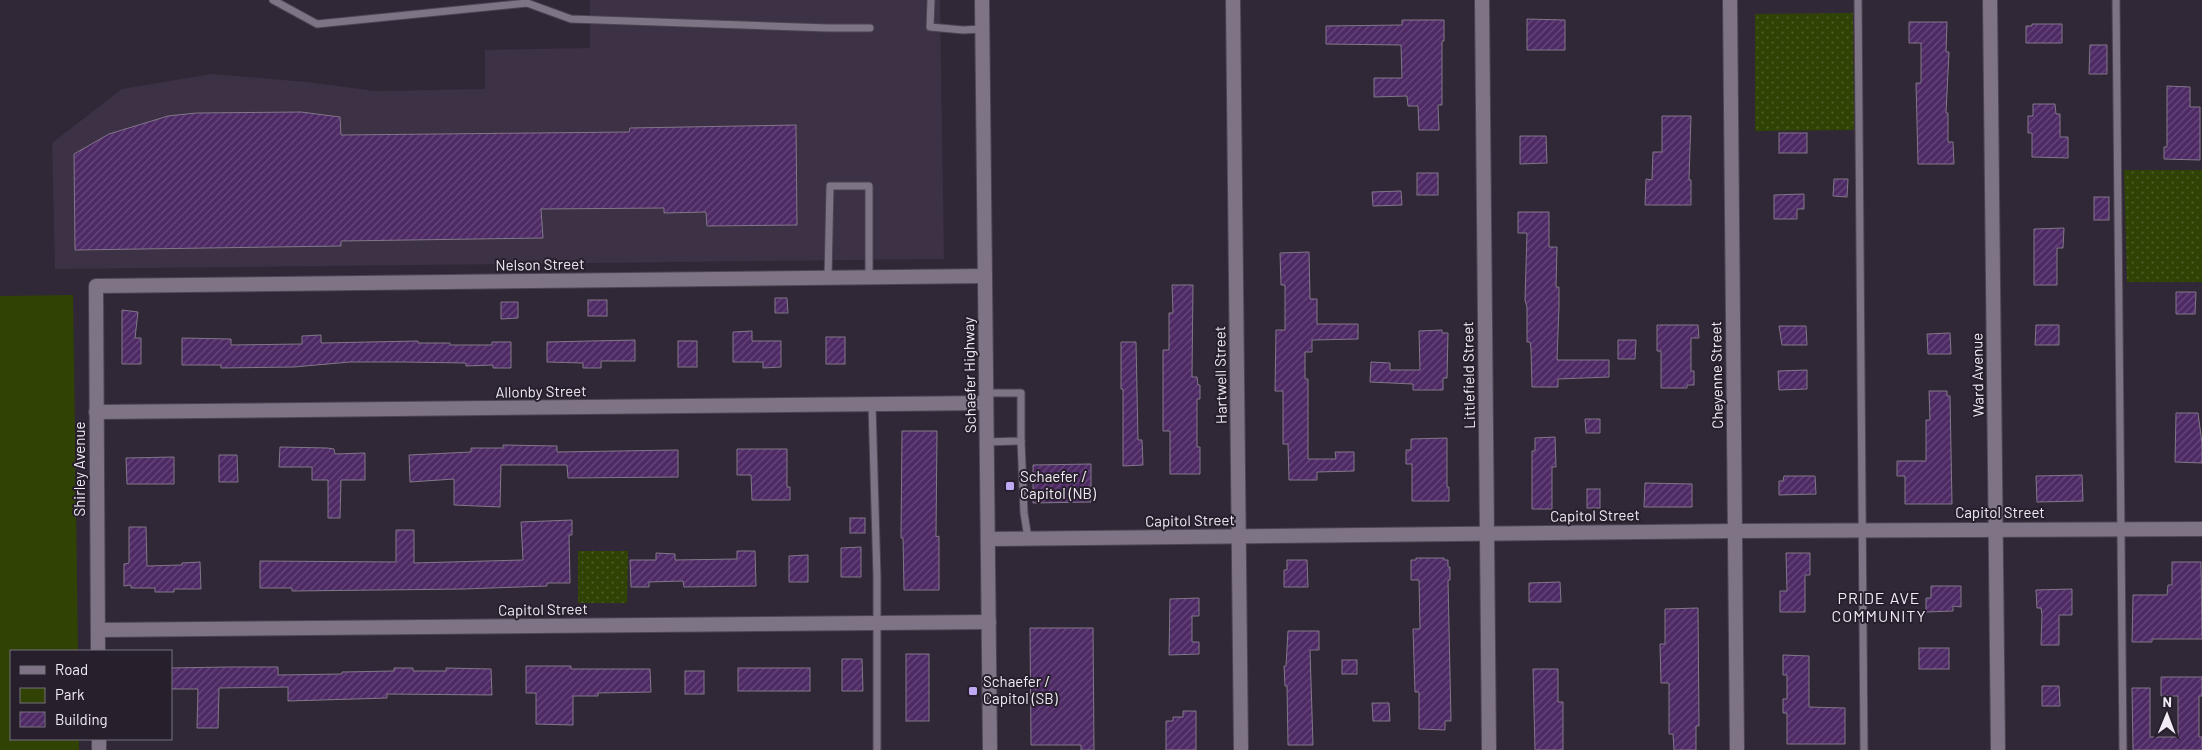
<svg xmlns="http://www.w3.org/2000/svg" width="2202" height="750" font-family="Barlow,sans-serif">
<defs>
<pattern id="grass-dots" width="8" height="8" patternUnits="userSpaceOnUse" patternTransform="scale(1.25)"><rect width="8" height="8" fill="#304304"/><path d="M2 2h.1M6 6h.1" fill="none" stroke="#4e5e29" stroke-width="1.8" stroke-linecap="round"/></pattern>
<pattern id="building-hatch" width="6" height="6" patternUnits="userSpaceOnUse" patternTransform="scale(1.25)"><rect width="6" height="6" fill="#4e2a65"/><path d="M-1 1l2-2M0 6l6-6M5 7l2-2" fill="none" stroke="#68497c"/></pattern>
</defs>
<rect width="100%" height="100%" fill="#312837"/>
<!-- built -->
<path fill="#3c3145" d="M590,0H940L944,259L55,269L52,143L122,89L212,74L306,82L376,91L485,89V50L590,48Z"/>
<!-- grass -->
<g fill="url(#grass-dots)">
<path d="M1853,13L1854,130L1755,131V14Z"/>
<path d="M2124,170H2202V282H2127Z"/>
<path d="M578,551H628L627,603H578Z"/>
</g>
<!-- green -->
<path fill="#304304" d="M73,295L78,651H11V739H79V750H0V296Z"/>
<!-- building -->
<g fill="url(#building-hatch)" stroke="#817788">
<path d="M1527,19L1565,20V50H1527Z"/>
<path d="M1402,20H1444V41H1442V105H1438L1439,130H1419L1418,106H1408L1407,96L1374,97V78H1402L1401,45L1326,44V26L1402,25Z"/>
<path d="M1909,22H1947L1946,52H1949L1946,113H1948V142H1953L1954,164H1918L1916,83H1921V43H1909Z"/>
<path d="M2032,24H2062V43H2026V26H2032Z"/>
<path d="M2090,45H2107V74H2089Z"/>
<path d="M2167,86L2190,87V107H2200V160L2164,159V147H2167Z"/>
<path d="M2033,104H2055L2056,114H2060V137H2068V158L2032,157V133H2028V116H2033Z"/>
<path d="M301,112L340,117L341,135L629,132L630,128L796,125L797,225L707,226L706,212L664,213V208L541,209L543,238L341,241V246L75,250L74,154L109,134L168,116L196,113Z"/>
<path d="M1662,116H1691L1689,180H1691V205H1645L1646,179L1652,180L1653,152H1662Z"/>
<rect x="1779" y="133" width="28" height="20"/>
<path d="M1520,136H1546L1547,163L1520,164Z"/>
<rect x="1417" y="173" width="21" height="22"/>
<path d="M1834,179H1848L1847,197L1833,196Z"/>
<path d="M1401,191L1402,205L1373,206L1372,192Z"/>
<path d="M1804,194V209H1797V219H1774V195Z"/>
<rect x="2094" y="197" width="15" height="23"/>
<path d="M1518,212H1549V247H1557L1556,287H1559V307L1557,360H1609V377L1558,379V387H1532L1531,349L1530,342H1527V307L1525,300L1527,233H1518Z"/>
<path d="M2064,228L2063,248H2057V285H2034V229Z"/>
<path d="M1309,252L1310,299H1317V324H1358V339L1312,340V352H1305V379H1308V459H1336L1335,452H1354V471L1317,472V480H1289L1288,444H1283V391H1275L1276,330H1285V285H1281L1280,253Z"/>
<path d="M1172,285H1193L1192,377H1197L1198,385H1200V399H1197V447H1200V474H1170V431H1163V350H1169V313H1173Z"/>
<path d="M2176,292H2196L2195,314H2176Z"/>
<path d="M775,298H787L788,313H775Z"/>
<rect x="588" y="300" width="19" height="16"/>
<path d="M501,302H518V318L501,319Z"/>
<path d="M122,310L138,312L135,338H141V364H122Z"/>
<path d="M1657,325H1698L1699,338H1691V371H1694V385H1687V388H1661V351H1657Z"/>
<path d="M2036,325H2059V345H2035Z"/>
<path d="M1779,326H1806L1807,345H1782Z"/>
<path d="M1442,330V333H1448L1447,378H1443V390H1413V384L1370,382L1371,362L1390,363V370H1420L1419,331Z"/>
<path d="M752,331V341H781V367L763,368V362H733V332Z"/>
<path d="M1950,333L1951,354H1928L1927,334Z"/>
<path d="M321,335V343L418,341V343H450V345H492V342H511V368H493V365L466,366V363L403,362H350L294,367L221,368V365H182V338L231,339V345L302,344V336Z"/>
<rect x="826" y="337" width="19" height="27"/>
<path d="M635,340V361H601V368H583V363L547,362V342Z"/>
<path d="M1618,340H1636L1635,359H1618Z"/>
<rect x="678" y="341" width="19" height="26"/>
<path d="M1121,342H1136L1138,440H1142L1143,465L1123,466V389H1121Z"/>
<path d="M1807,370V389L1779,390L1778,371Z"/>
<path d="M1929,391H1947V396H1950L1952,504H1905V476H1897V461H1926V420H1930Z"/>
<path d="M2176,413H2198L2202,443V463L2175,462Z"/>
<path d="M1585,419H1600V433H1586Z"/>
<path d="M902,431H937L936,537L939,536V590H904L903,538H901Z"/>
<path d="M1555,437L1556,467H1552V509H1532V451H1535V438Z"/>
<path d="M1447,438V487H1449V501H1412V464H1406V450H1411V439Z"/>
<path d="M503,445L557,446V452L678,450V477L568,478L567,465H501L500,507L454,505V479L410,482L409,455L471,452V448H503Z"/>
<path d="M280,447L327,448L334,449L335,454L365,453V480H341L340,518H328V480H312V467H279Z"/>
<path d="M737,449H787V487H790V500H752L751,475H737Z"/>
<path d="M219,455H237L238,482H219Z"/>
<path d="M174,457V484H127L126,458Z"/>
<path d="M1091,464V502L1033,503V465Z"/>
<path d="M2082,475L2083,501L2037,502L2036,476Z"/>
<path d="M1784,476H1815L1816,494L1779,495V481H1783Z"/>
<path d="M1645,483L1692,484V507H1644Z"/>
<rect x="1587" y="489" width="13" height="19"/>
<rect x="850" y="518" width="15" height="15"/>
<path d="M572,520V535H569L570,583H547V586L464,589L292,591V588H260V561L396,562V530H414V563L523,560L521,522Z"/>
<path d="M129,527H146L147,566L182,565V563L200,562L201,589H174V592H155V588H131V585L124,586V564L129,563Z"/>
<path d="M861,547V577H841V548Z"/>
<path d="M737,551H755L756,586L684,587L683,581L649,582V587H631L630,560H656V553L675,554V560L737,559Z"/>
<path d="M1786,553H1810V575H1805V612H1780V591H1787Z"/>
<path d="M808,555V582H789V556Z"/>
<path d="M1416,558H1444V560H1448V567H1450V580H1448L1451,721H1445V730L1419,729V692H1415L1413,629H1420L1419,580H1411V560H1416Z"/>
<path d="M1287,560H1307L1308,587H1284V570H1287Z"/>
<path d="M2172,562H2201L2202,639H2152V642H2132L2133,595H2167L2168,585H2172Z"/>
<path d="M1560,582L1561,602H1529V583Z"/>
<path d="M1931,586H1961V607L1953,606V611L1926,612V598H1931Z"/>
<path d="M2072,589V615H2059V645H2041L2042,615L2041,608H2037L2036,590Z"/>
<path d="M1199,598V616H1192V642H1199V654L1169,655L1170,599Z"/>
<path d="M1698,608L1699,726H1696V750H1674L1673,734H1669V683H1661L1660,644H1665V609Z"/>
<path d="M1030,628H1093L1094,750H1081V745H1031Z"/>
<path d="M1288,631H1319V650H1310L1313,745H1288L1287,686H1285L1284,666H1286Z"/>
<rect x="1919" y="648" width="30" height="21"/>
<rect x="906" y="654" width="23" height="67"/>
<path d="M1783,655L1809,656V707L1845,708V744H1787V713H1783V699H1787V675H1783Z"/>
<path d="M842,659H862L863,691H842Z"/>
<rect x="1342" y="660" width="15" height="14"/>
<path d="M526,666H571V669H650L651,692L598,693V696H573V725L536,724V693H526Z"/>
<path d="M228,667H278V675L342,674V672L394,671V668H413V671H446V668L491,669L492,695L387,694V698L288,701V687L219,688L218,728H197L198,689H171V668Z"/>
<rect x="738" y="668" width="72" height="23"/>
<path d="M1533,669H1558V702H1563V750H1535Z"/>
<rect x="685" y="671" width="19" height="23"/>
<path d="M2161,677H2202V696H2199V737H2202V750H2133L2132,688H2150V737H2178V696H2161Z"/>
<path d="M2042,686H2059L2060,706H2042Z"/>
<path d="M1372,703H1389L1390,721H1373Z"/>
<path d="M1183,711H1196V750H1166V721H1173V717H1183Z"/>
</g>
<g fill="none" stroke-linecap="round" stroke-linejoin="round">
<!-- service casing -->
<g stroke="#4c4551" stroke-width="9">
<g id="service">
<path d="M273,0L317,24L527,3L526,0"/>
<path d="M931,0L930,27L963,30L982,29"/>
<path d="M1858,0L1864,750"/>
<path d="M2116,0L2123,750"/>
<path d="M527,3L571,19L828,28H870"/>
<path d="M828,278L830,186H869V277"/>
<path d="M986,393H1021V441L987,442"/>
<path d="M872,404L877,577V750"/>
<path d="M1021,441L1024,513L1028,538"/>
</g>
</g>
<!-- minor casing -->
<g stroke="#4c4551" stroke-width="16">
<g id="minor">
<path d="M1233,0L1241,750"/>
<path d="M1482,0L1489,750"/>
<path d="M1730,0L1737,750"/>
<path d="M1990,0L1998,750"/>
<path d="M96,412L986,403"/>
<path d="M988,539L1735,531L2202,529"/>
<path d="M98,630L989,622"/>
<path d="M98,651L96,286L985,276"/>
<path d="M99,739V750"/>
</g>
</g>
<!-- tertiary casing -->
<g stroke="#4c4551" stroke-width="16">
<path id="tertiary" d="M982,0L990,750"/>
</g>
<!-- service -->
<use href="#service" stroke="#7e7485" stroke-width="7"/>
<!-- minor -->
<use href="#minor" stroke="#7e7485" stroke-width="14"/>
<!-- tertiary -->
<use href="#tertiary" stroke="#7e7485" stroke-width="14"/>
</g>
<!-- markers -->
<g fill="#bfa9f4" stroke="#271f2c" stroke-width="2">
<rect x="1005" y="481" width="10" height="10" rx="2.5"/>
<rect x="968" y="686" width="10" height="10" rx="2.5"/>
</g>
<g text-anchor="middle" stroke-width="4" stroke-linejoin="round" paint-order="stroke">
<!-- street labels -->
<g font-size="15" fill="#f0ebf4" stroke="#271f2c">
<text transform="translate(540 265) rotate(-1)" y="5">Nelson Street</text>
<text transform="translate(970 375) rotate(-91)" y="5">Schaefer Highway</text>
<text transform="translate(1221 375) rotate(-91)" y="5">Hartwell Street</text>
<text transform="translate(1469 375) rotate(-91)" y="5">Littlefield Street</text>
<text transform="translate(1717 375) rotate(-91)" y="5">Cheyenne Street</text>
<text transform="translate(1978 375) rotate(-91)" y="5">Ward Avenue</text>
<text transform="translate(541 392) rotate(-1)" y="5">Allonby Street</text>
<text transform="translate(80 469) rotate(-90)" y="5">Shirley Avenue</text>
<text x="2000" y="518">Capitol Street</text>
<text transform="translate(1595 516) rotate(-1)" y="5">Capitol Street</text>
<text transform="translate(1190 521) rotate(-1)" y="5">Capitol Street</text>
<text transform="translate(543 610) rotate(-1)" y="5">Capitol Street</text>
</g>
<!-- poi labels -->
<g font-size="15" fill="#f0ebf4" stroke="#271f2c" text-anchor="start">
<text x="1020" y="482">Schaefer /<tspan x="1020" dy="17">Capitol (NB)</tspan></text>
<text x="983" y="687">Schaefer /<tspan x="983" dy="17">Capitol (SB)</tspan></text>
</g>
<!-- neighbourhood labels -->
<g font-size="16" letter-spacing="1" fill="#f0ebf4" stroke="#271f2c">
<text x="1879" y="604">PRIDE AVE<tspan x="1879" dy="18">COMMUNITY</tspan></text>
</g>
</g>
<!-- legend -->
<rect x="10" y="650" width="162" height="90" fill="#271f2c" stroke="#77717c"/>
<rect x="20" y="666" width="25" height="8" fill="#7e7485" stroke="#77717c"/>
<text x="55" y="675" font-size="15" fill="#f0ebf4">Road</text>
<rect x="20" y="688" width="25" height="15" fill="#304304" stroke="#77717c"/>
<text x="55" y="700" font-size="15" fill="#f0ebf4">Park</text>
<rect x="20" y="712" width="25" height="15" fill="url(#building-hatch)" stroke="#77717c"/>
<text x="55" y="725" font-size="15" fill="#f0ebf4">Building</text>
<!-- north arrow -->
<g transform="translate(2167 715) rotate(1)" stroke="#271f2c" stroke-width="4" paint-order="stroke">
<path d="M0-4L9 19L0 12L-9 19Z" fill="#f0ebf4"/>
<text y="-8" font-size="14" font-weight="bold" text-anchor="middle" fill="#f0ebf4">N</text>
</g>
</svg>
